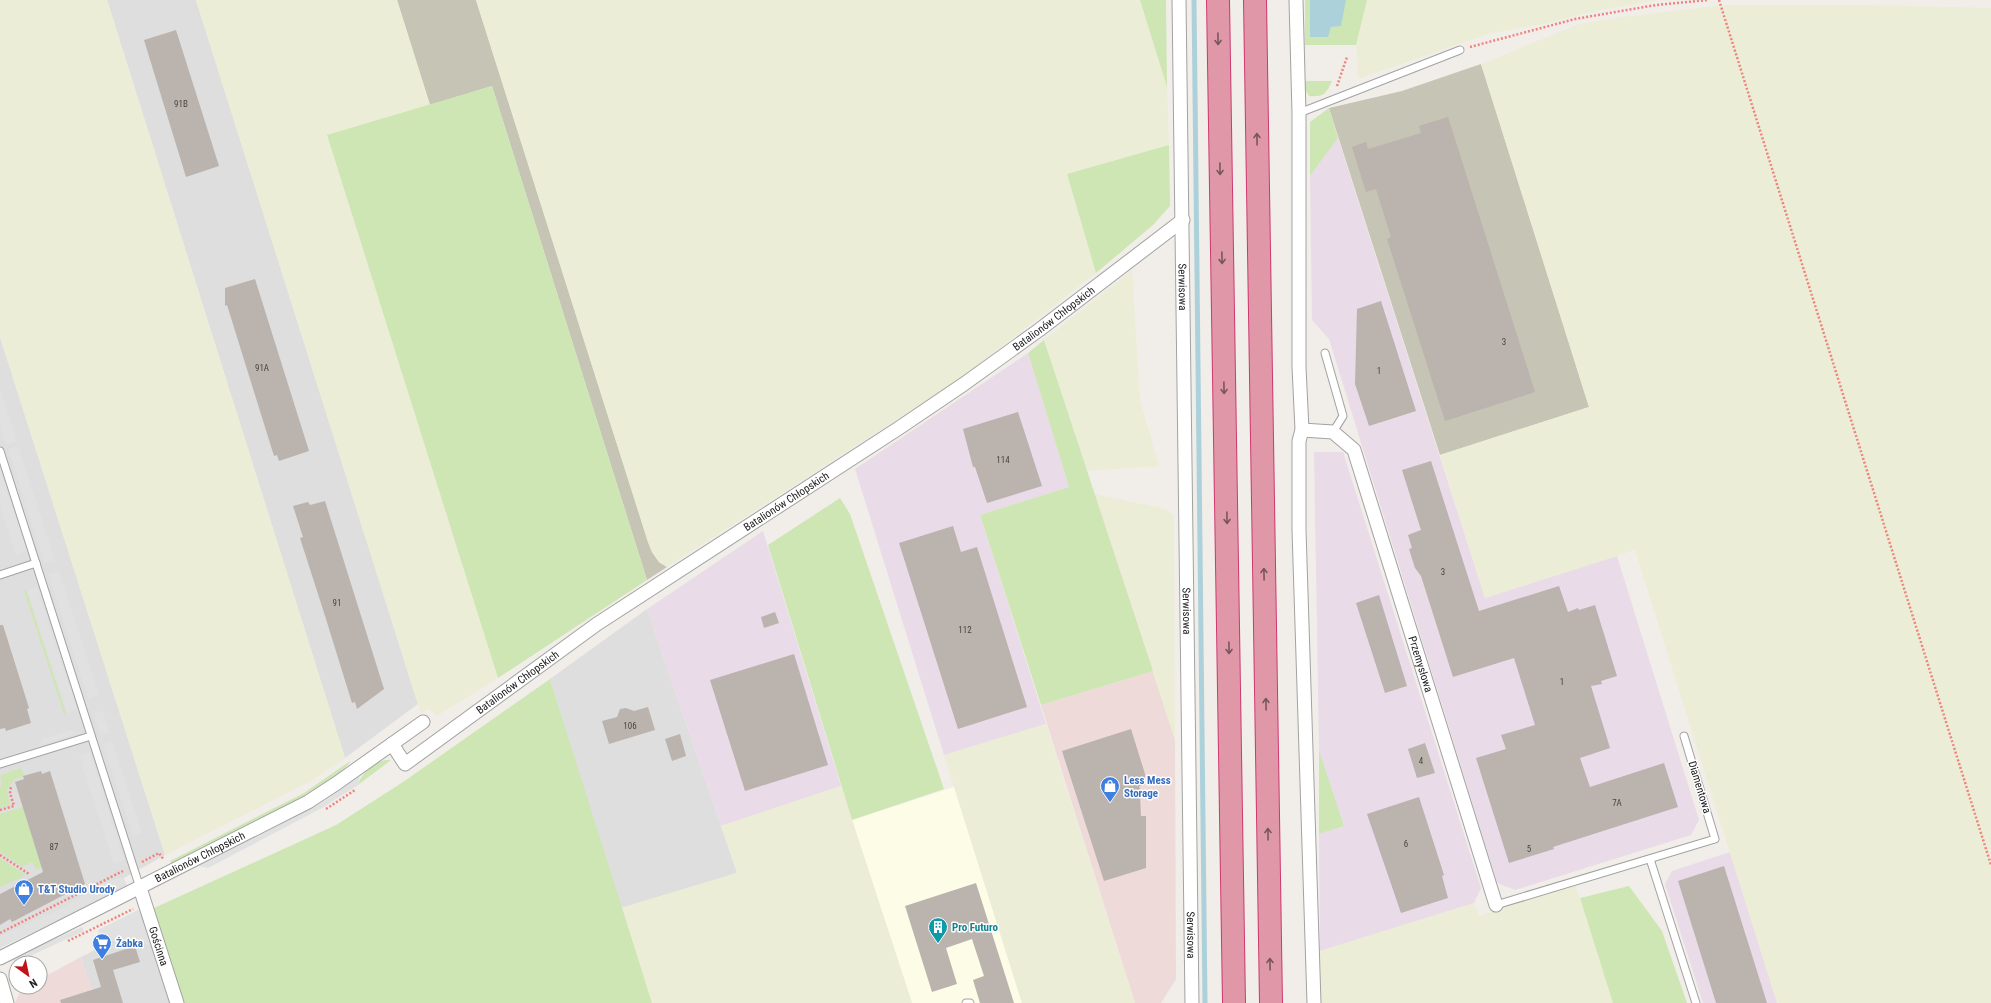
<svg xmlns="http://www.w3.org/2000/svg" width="1991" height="1003" font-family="'Roboto Condensed',sans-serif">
<rect width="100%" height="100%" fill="#f1eee9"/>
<!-- residential -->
<g fill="#dfdede">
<path d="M107,0H196L418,704L345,758Z"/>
<path d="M0,337L165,855L0,948Z"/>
<path d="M647,609L737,873L621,908L550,679Z"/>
<path d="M122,936L153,946L170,1003H96L81,957Z"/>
</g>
<!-- commercial -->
<g fill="#efdada">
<path d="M1153,671L1175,740L1176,979L1161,1003H1135L1041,705Z"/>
<path d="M81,957L96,1003H15L21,989L25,987H40V979Z"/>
</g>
<!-- industrial -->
<g fill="#e9dbe7">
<path d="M1338,138L1485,598L1617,556L1699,820L1691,835L1515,890L1497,883L1329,339L1312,320L1310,176Z"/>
<path d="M1028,353L1069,487L980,515L1046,724L944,755L855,469Z"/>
<path d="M1314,452H1343L1481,888L1474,903L1320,951L1319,834L1344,826L1319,750Z"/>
<path d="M763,531L841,786L721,826L647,609Z"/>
<path d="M1730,852L1777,1003H1703L1665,884L1672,871Z"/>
</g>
<!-- education -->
<path fill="#fdfce6" d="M954,787L1022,1003H912L852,820Z"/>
<!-- construction -->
<g fill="#c5c4b5">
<path d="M397,0H476L648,542L652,552L659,562L667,567L647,580L492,86L430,105Z"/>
<path d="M1481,64L1589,407L1440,455L1329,108L1402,91Z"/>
</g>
<!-- farmland -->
<g fill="#ecedd6">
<path d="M0,0H107L345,758L311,781L165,855L0,337Z"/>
<path d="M196,0H397L430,105L327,136L498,678L437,716L429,709L421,713L420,711Z"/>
<path d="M476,0H1140L1167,87L1169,145L1067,175L1096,273L960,379L667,567L659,562L652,552L648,542Z"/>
<path d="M1367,0H1656L1585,13L1543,24L1488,34L1358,79L1356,45Z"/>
<path d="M1722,5H1870L1991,8V1003H1777L1635,550L1485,598L1440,455L1589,407L1481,64L1579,24L1614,18Z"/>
<path d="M1132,270L1140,400L1159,466L1087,471L1044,340Z"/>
<path d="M1094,494L1166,509L1174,516L1175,740Z"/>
<path d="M1046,724L1135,1003H1022L944,755Z"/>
<path d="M841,786L912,1003H652L621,908L737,873L721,826Z"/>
<path d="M1575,884L1613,1003H1321L1320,951L1474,903L1479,916Z"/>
</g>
<!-- grass -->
<g fill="#cee6b4">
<path d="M1140,0H1166L1167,87Z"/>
<path d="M1305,0H1367L1356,45H1305Z"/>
<path d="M1305,81H1332C1326,94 1324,97 1309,96L1304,88Z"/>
<path d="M492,86L647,580L498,678L327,135Z"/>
<path d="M1329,108L1338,138L1310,176V122Z"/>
<path d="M1169,145L1170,206L1153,225L1096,273L1067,174Z"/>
<path d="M1044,340L1153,671L1041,705L980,515L1069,487L1028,353Z"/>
<path d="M840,498L850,514L944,789L852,820L768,545Z"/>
<path d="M26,590L66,713L64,714L24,591Z"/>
<path d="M550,679L652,1003H184L154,908L336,825L403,782Z"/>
<path d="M1319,750L1344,826L1319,834Z"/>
<path d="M386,760H391L358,785C361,773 375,762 386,760Z"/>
<path d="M350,761C343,782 199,849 172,864L170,861L304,793Z"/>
<path d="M21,768L24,776L14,780L7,790L10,805L0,808V787L2,786L0,775Z"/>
<path d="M23,807L42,867L36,870L32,862L22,867L0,852V814Z"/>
<path d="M0,858L26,875L0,887Z"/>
<path d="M1629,886L1662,931L1687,1003H1613L1580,898Z"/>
</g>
<!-- parking -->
<g fill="#e1e1e1">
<path d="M0,389L17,441L6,445L0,426Z"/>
<path d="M18,446L55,560L44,563L8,449Z"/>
<path d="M0,469L27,551L16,554L0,506Z"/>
<path d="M59,571L99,695L88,698L48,574Z"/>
<path d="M37,587L77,709L67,713L27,590Z"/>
<path d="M102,711L110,732L101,736L93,714Z"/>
<path d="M71,730L77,733L38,746L42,739Z"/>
<path d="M112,741L142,833L133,836L103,744Z"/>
<path d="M90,752L124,860L114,864L79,755Z"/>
<path d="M360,776L358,785L322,808L208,868L199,866L320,804Z"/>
<path d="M123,877L128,887L0,948V936L60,909L102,884Z"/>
<path d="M142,908L153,946L122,936L102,947L98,930Z"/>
<path d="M82,927L84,931L15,963L12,957Z"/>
</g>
<!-- water -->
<path fill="#add1da" d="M1310,0H1346L1341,26L1331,27L1328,37H1310Z"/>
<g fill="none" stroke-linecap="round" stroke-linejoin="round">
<!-- stream -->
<path stroke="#add1da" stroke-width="5" d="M1194,0L1205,1003"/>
</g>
<!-- building -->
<g fill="#bab3ae">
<path d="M176,30L219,166L186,177L144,40Z"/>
<path d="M1448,117L1535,392L1445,421L1387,239L1391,237L1376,189L1366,192L1352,147L1366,142L1368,149L1421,133L1419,126Z"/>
<path d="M255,279L309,451L279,461L277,455L274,456L227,305L225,306V288Z"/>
<path d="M1381,301L1416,411L1369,426L1355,384L1357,309Z"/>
<path d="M1018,412L1042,486L987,503L975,467H973L963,429Z"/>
<path d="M1431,461L1479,611L1559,586L1568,612L1578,608L1579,610L1595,605L1617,676L1601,681L1602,684L1591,686L1610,748L1580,758L1590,787L1664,763L1678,807L1553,847L1554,849L1509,863L1476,758L1506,749L1501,735L1535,725L1514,658L1453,677L1421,576L1415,568L1409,549L1412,548L1408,535L1421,530L1402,470Z"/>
<path d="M325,501L384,689L357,709L355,702L352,703L326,619L300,538L303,537L293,506L308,502L310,505Z"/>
<path d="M953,526L961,552L977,547L1027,707L958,729L899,543Z"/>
<path d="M1379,595L1407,686L1385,693L1356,603Z"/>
<path d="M775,612L779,623L764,628L761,617Z"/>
<path d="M0,625H3L29,708L27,709L31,723L6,731L5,728L0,729Z"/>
<path d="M794,654L828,765L745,791L710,680Z"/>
<path d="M648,707L655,730L609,744L602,721L617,717L620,709L626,708L634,711Z"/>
<path d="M1131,729L1145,774V785L1139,786L1142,794L1140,795L1141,816H1146V868L1104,881L1062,751Z"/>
<path d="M680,734L686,756L672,761L665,739Z"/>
<path d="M1425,743L1435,773L1417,778L1408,749Z"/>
<path d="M41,771L42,774L50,771L85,884L12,922L10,919L0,925V894L43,872L15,782L24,779L23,776Z"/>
<path d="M1419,797L1444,875L1442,876L1448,898L1401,913L1367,814Z"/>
<path d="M1724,866L1767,1003H1716L1678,881Z"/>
<path d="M976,883L1014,1003H980L973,980L984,976L972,939L946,948L957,984L932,992L905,906Z"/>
<path d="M135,946L140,962L113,970L123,1003H61L60,1000L101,987L93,960Z"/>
</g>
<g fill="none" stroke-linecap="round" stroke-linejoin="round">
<!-- service casing -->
<g stroke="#a2a2a2" stroke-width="9">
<g id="service">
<path d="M1299,113L1460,50"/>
<path d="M1325,353L1343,416L1333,432"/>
<path d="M0,451L140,888"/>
<path d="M0,575L36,563"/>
<path d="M0,764L91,736"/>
<path d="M1650,859L1696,1003"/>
<path d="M1496,905L1715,839L1684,736"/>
<path d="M966,1003H970"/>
</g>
</g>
<!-- minor casing -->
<g stroke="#a2a2a2" stroke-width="15">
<g id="minor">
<path id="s1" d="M1179,0L1192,1003"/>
<path d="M1296,0L1299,113V367L1302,430L1299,441V530L1314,1003"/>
<path id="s2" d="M1302,430L1333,432L1354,450L1496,905"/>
<path id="s3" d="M392,744L405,764L597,624L899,428L964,384L1039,330L1183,220"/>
<path id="s4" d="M140,888L177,1003"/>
<path id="s5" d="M0,958L308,802L337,783L423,722"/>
<path d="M0,979L7,1003"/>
</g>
</g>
<!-- motorway casing -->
<g stroke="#cd3870" stroke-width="24">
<g id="motorway">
<path d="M1218,0L1234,1003"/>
<path d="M1255,0L1271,1003"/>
</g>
</g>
<!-- path -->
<g stroke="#ee847c" stroke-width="2.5" stroke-dasharray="2 2" stroke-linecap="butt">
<path d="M1719,0L1991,865"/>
<path d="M1470,47L1575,19L1656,5L1708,0"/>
<path d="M1337,86L1347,57"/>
<path d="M326,809L355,790"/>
<path d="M0,810L14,806L10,793L11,787"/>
<path d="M0,855L29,874"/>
<path d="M142,862L159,853L164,860"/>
<path d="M0,933L123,871"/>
<path d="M68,941L133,909"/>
</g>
<!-- service -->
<use href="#service" stroke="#fff" stroke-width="7"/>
<!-- minor -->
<use href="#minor" stroke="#fff" stroke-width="13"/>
<!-- motorway -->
<use href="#motorway" stroke="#e098a8" stroke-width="22"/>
</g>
<!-- one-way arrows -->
<defs><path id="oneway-shaft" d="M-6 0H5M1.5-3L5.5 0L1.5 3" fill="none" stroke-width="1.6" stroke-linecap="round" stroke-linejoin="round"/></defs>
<g stroke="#77575e">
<use href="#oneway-shaft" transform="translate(1218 39) rotate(89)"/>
<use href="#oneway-shaft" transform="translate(1257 139) rotate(-91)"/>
<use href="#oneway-shaft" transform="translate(1220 169) rotate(89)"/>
<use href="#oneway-shaft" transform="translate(1222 258) rotate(89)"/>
<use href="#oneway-shaft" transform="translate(1224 388) rotate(89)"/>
<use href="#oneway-shaft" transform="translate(1227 518) rotate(89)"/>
<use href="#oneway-shaft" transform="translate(1264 574) rotate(-91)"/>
<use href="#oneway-shaft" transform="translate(1229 648) rotate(89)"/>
<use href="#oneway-shaft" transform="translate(1266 704) rotate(-91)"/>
<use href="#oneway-shaft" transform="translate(1268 834) rotate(-91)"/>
<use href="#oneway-shaft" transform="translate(1270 964) rotate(-91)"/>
</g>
<!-- icons -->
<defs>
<g id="shop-pin" transform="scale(1)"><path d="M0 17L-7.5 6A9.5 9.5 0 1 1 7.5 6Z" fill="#3f7fe0" stroke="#fff"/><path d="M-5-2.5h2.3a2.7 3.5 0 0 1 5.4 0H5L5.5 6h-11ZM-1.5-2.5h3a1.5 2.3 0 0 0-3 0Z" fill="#fff"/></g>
<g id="building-pin" transform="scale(1)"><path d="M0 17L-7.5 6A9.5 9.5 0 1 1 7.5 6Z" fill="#0f9aa8" stroke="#fff"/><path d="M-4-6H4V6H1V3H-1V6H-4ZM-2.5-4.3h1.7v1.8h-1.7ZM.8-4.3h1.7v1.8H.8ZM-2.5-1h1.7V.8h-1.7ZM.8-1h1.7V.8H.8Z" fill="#fff"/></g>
<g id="supermarket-pin" transform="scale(1)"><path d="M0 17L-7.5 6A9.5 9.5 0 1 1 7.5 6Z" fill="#3f7fe0" stroke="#fff"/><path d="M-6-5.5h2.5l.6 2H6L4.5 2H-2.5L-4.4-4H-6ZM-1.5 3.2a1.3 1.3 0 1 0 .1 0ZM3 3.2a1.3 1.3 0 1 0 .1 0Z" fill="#fff"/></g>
</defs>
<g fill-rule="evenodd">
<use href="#shop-pin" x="1110" y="786"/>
<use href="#shop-pin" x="24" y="889"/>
<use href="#building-pin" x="938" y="927"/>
<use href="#supermarket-pin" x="102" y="943"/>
</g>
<g text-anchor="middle" stroke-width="3" stroke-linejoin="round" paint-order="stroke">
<!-- number labels -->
<g font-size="9" fill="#474644">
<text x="181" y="107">91B</text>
<text x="1504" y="345">3</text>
<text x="262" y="371">91A</text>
<text x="1379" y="374">1</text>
<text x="1003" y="463">114</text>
<text x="1443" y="575">3</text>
<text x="337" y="606">91</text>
<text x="965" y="633">112</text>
<text x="1562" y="685">1</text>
<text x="630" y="729">106</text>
<text x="1421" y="764">4</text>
<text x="1617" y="806">7A</text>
<text x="1406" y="847">6</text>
<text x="54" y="850">87</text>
<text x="1529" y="852">5</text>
</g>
<!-- street labels -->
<g font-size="11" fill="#212121" stroke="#fff">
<text dy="4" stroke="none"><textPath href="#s1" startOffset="287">Serwisowa</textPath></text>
<text dy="4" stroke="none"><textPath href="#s3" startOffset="811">Batalionów Chłopskich</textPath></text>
<text dy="4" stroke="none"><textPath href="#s3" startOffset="487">Batalionów Chłopskich</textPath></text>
<text dy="4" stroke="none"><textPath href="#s1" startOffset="611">Serwisowa</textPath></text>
<text dy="4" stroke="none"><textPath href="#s2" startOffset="283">Przemysłowa</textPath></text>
<text dy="4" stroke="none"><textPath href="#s3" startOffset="163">Batalionów Chłopskich</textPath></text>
<text transform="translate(1700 787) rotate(73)" y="4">Diamentowa</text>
<text dy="4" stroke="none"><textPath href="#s5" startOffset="224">Batalionów Chłopskich</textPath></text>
<text dy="4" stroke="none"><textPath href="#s1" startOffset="935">Serwisowa</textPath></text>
<text dy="4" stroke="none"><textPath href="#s4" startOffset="61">Gościnna</textPath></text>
</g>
<!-- shop labels -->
<g font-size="11" font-weight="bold" fill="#366cbe" stroke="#fff" text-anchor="start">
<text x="1124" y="784">Less Mess<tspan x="1124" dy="13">Storage</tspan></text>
<text x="38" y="893">T&amp;T Studio Urody</text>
<text x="116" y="947">Żabka</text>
</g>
<!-- culture labels -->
<g font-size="11" font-weight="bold" fill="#0d838f" stroke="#fff" text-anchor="start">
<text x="952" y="931">Pro Futuro</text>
</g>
</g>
<!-- north arrow -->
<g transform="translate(28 975) rotate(147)"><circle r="19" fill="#ffffff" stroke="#a6a6a6"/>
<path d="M0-3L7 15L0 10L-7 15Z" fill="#c11218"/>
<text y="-6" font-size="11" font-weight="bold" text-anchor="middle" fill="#212121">N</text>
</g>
</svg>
